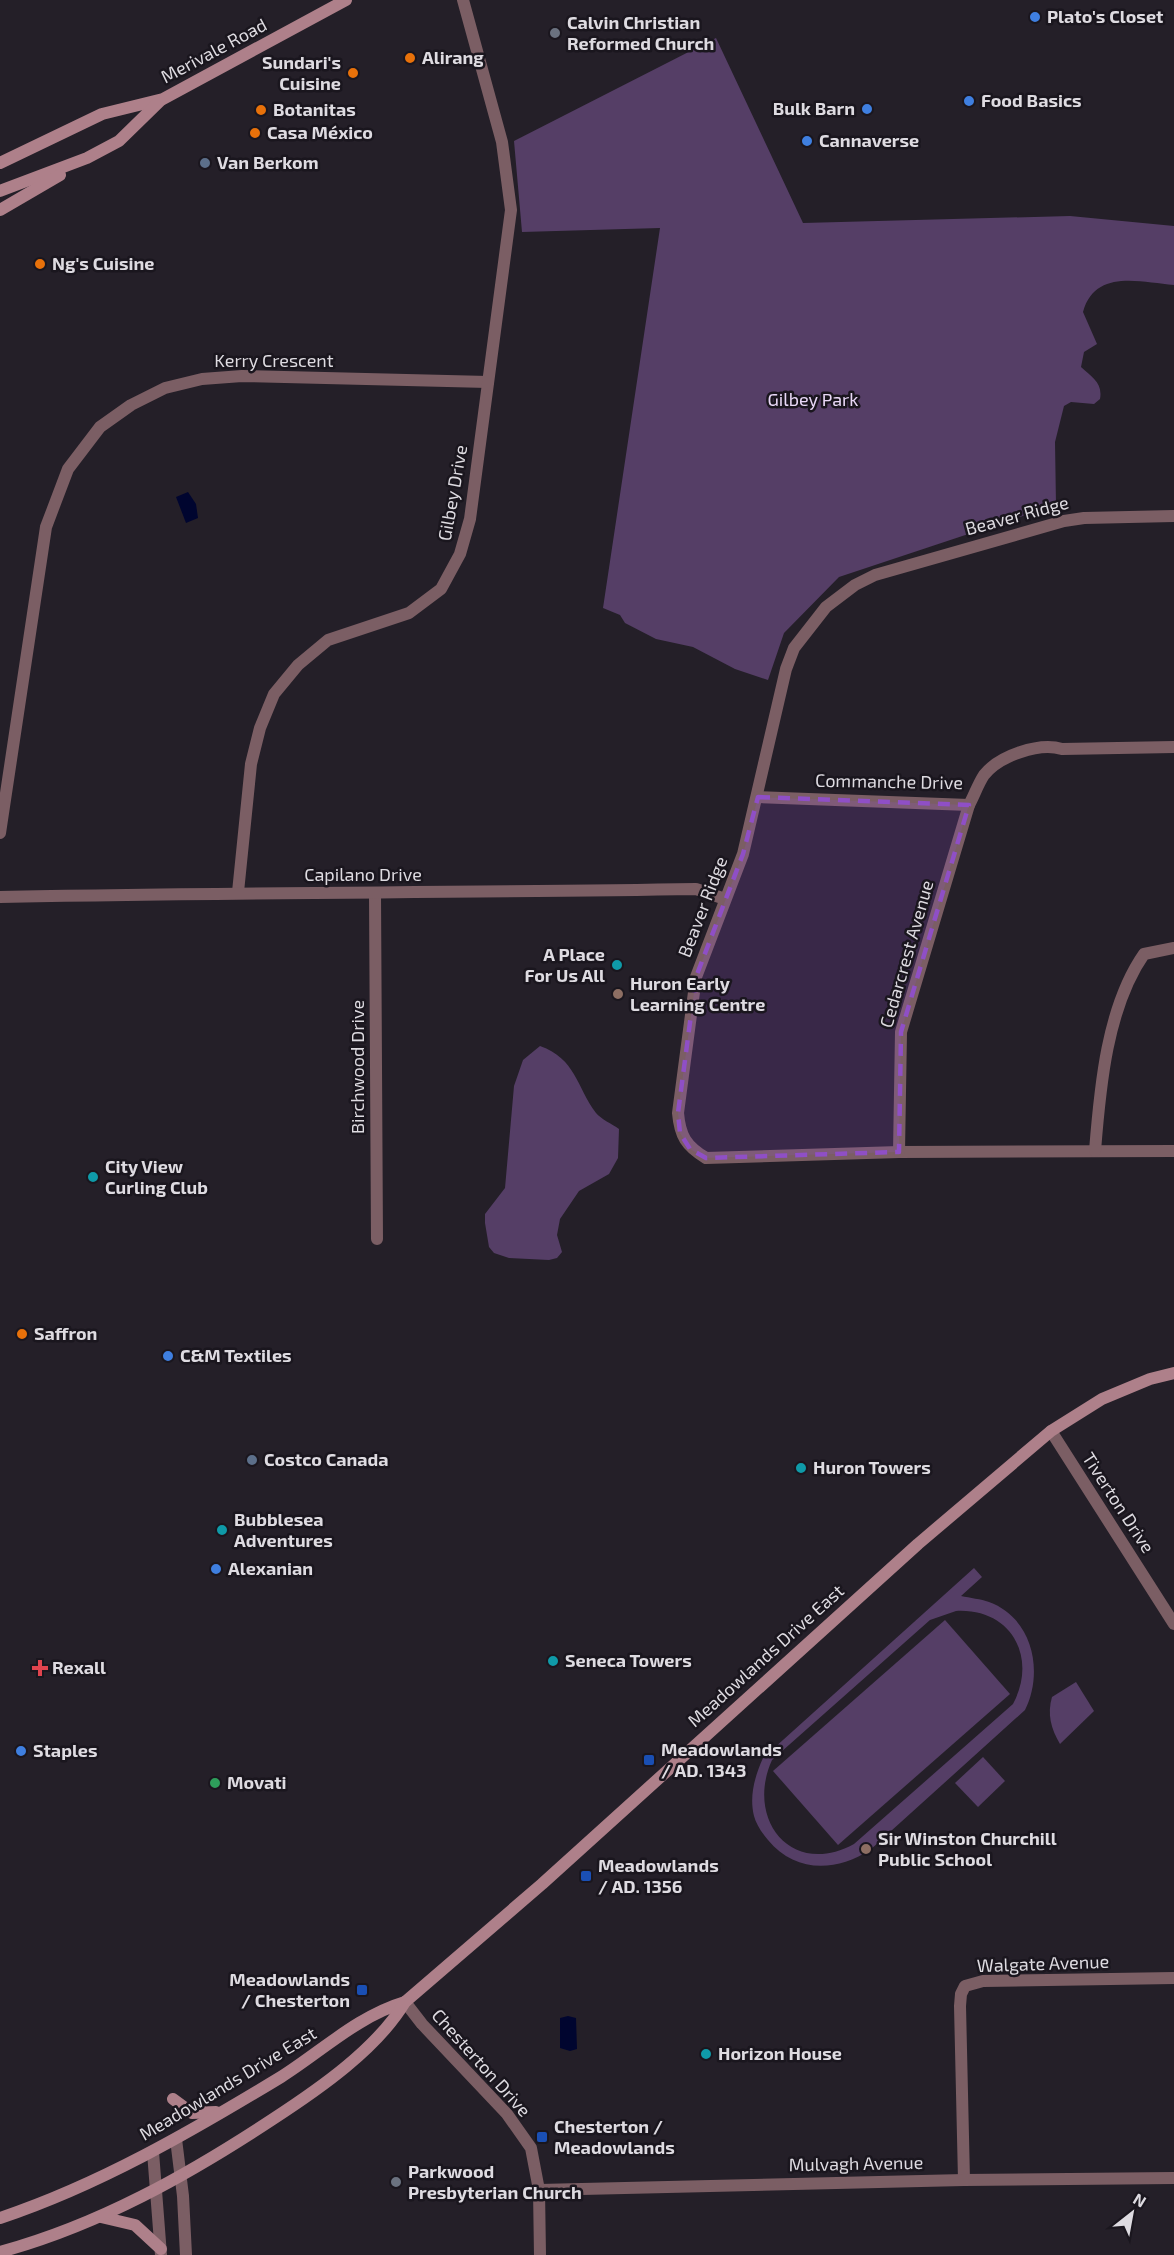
<svg xmlns="http://www.w3.org/2000/svg" width="1174" height="2255" font-family="'Exo 2',sans-serif">
<rect width="100%" height="100%" fill="#241f28"/>
<!-- green -->
<g fill="#553e66" fill-rule="evenodd">
<path d="M716,38L803,223L1070,216L1174,226V285C1139,282 1095,269 1083,312L1097,344L1084,352L1081,367C1092,377 1103,383 1100,399L1094,404L1071,402L1064,406L1055,442L1056,505L839,577L784,633L768,680L735,669L693,647L656,639L625,623L620,615L603,608L660,228L522,232L514,141Z"/>
<path d="M540,1046C576,1059 576,1086 596,1113C601,1119 612,1124 619,1129L618,1158L609,1174L579,1191L560,1219L557,1235L562,1252L557,1258L549,1260L509,1258L494,1253L489,1247L485,1223V1214L505,1188L514,1086L523,1060Z"/>
<path d="M974,1568L982,1577L961,1596C970,1598 981,1599 989,1602C1033,1618 1044,1672 1025,1710L870,1850C836,1872 795,1873 768,1840C762,1833 756,1824 754,1816C749,1796 755,1776 763,1758ZM956,1611C1011,1608 1038,1657 1013,1704L854,1844C792,1878 745,1820 772,1760L930,1620Z"/>
<path d="M945,1620L1010,1694L838,1845L773,1771Z"/>
<path d="M1076,1682L1094,1711L1060,1744C1051,1729 1047,1714 1052,1697Z"/>
<path d="M983,1757L1005,1781L978,1807L955,1783Z"/>
</g>
<!-- water -->
<g fill="#00052f">
<path d="M188,492L196,504L198,518L186,523L176,497Z"/>
<path d="M568,2016L576,2018L577,2049L570,2051L560,2048V2018Z"/>
</g>
<g fill="none" stroke-linecap="round" stroke-linejoin="round">
<!-- minor -->
<g stroke="#7b5e64" stroke-width="12">
<path d="M1174,516L1084,518L1064,521L875,575L855,585L826,607L794,648L786,669L743,854L696,977L678,1113C680,1136 686,1146 706,1158L899,1152L1174,1151"/>
<path d="M758,797L969,805"/>
<path d="M0,833L46,527L68,469L100,427L131,405L165,388L202,379L242,376L488,382"/>
<path d="M238,892L251,764L260,728L274,694L298,665L328,640L409,613L441,589L460,554L470,519L511,210L502,142L463,0"/>
<path d="M375,894L377,1239"/>
<path d="M0,897C232,892 464,893 696,889L725,899"/>
<path d="M1095,1151C1100,1087 1107,1007 1144,954L1174,948"/>
<path d="M899,1152L901,1032L969,805C974,796 978,784 984,775C999,756 1039,742 1062,749L1174,747"/>
<path d="M1051,1431L1174,1624"/>
<path d="M964,2180L960,2006L961,1994L965,1986L983,1981L1174,1978"/>
<path d="M539,2190L964,2180L1174,2178"/>
</g>
<!-- tertiary -->
<g stroke="#7b5e64" stroke-width="12">
<path d="M405,2002L422,2024L507,2114L531,2148L539,2190L540,2255"/>
<path d="M176,2139L183,2196L186,2255"/>
<path d="M153,2152L161,2255"/>
</g>
<!-- secondary -->
<g stroke="#ae808a" stroke-width="12">
<path d="M0,163L102,114L163,99L346,0"/>
<path d="M0,191L87,158L119,141L161,100"/>
<path d="M0,210L60,175"/>
<path d="M173,2099L192,2113L216,2112"/>
<path d="M101,2217L135,2225L161,2249"/>
<path d="M0,2218C99,2185 192,2131 281,2077C322,2051 358,2016 405,2002"/>
<path d="M0,2252C99,2225 188,2175 273,2119C319,2089 377,2049 405,2002L542,1884L918,1544L1051,1431L1102,1399L1150,1379L1174,1373"/>
</g>
</g>
<!-- marked area -->
<path fill="#8f4fc6" fill-opacity="0.2" stroke="#8f4fc6" stroke-width="4.5" stroke-dasharray="12 8" stroke-linejoin="round" d="M758,797L969,805L901,1032L899,1152L706,1158L690,1149L680,1133L678,1113L696,977L743,854Z"/>
<!-- markers -->
<g fill="#3f7fe0" stroke="#1a161e" stroke-width="2">
<circle cx="1035" cy="17" r="6"/>
<circle cx="969" cy="101" r="6"/>
<circle cx="867" cy="109" r="6"/>
<circle cx="807" cy="141" r="6"/>
<circle cx="168" cy="1356" r="6"/>
<circle cx="216" cy="1569" r="6"/>
<circle cx="21" cy="1751" r="6"/>
</g>
<g fill="#6b7280" stroke="#1a161e" stroke-width="2">
<circle cx="555" cy="33" r="6"/>
<circle cx="396" cy="2182" r="6"/>
</g>
<g fill="#e8710a" stroke="#1a161e" stroke-width="2">
<circle cx="410" cy="58" r="6"/>
<circle cx="353" cy="73" r="6"/>
<circle cx="261" cy="110" r="6"/>
<circle cx="255" cy="133" r="6"/>
<circle cx="40" cy="264" r="6"/>
<circle cx="22" cy="1334" r="6"/>
</g>
<g fill="#5c6f8a" stroke="#1a161e" stroke-width="2">
<circle cx="205" cy="163" r="6"/>
<circle cx="252" cy="1460" r="6"/>
</g>
<g fill="#0f9aa8" stroke="#1a161e" stroke-width="2">
<circle cx="617" cy="965" r="6"/>
<circle cx="93" cy="1177" r="6"/>
<circle cx="801" cy="1468" r="6"/>
<circle cx="222" cy="1530" r="6"/>
<circle cx="553" cy="1661" r="6"/>
<circle cx="706" cy="2054" r="6"/>
</g>
<g fill="#8d6e63" stroke="#1a161e" stroke-width="2">
<circle cx="618" cy="994" r="6"/>
<circle cx="866" cy="1849" r="6"/>
</g>
<path fill="#e0444e" stroke="#1a161e" stroke-width="2" d="M37 1659h6v6h6v6h-6v6h-6v-6h-6v-6h6z"/>
<g fill="#1a4fb4" stroke="#1a161e" stroke-width="2">
<rect x="643" y="1754" width="12" height="12" rx="3"/>
<rect x="580" y="1870" width="12" height="12" rx="3"/>
<rect x="356" y="1984" width="12" height="12" rx="3"/>
<rect x="536" y="2131" width="12" height="12" rx="3"/>
</g>
<circle fill="#2e9e5b" stroke="#1a161e" stroke-width="2" cx="215" cy="1783" r="6"/>
<g text-anchor="middle" stroke-width="5" stroke-linejoin="round" paint-order="stroke">
<!-- poi labels -->
<g font-size="18" font-weight="bold" fill="#dedbe1" stroke="#1a161e" text-anchor="start">
<text x="1047" y="23">Plato's Closet</text>
<text x="567" y="29">Calvin Christian<tspan x="567" dy="21">Reformed Church</tspan></text>
<text x="422" y="64">Alirang</text>
<text x="341" y="69" text-anchor="end">Sundari's<tspan x="341" dy="21">Cuisine</tspan></text>
<text x="981" y="107">Food Basics</text>
<text x="855" y="115" text-anchor="end">Bulk Barn</text>
<text x="273" y="116">Botanitas</text>
<text x="267" y="139">Casa México</text>
<text x="819" y="147">Cannaverse</text>
<text x="217" y="169">Van Berkom</text>
<text x="52" y="270">Ng's Cuisine</text>
<text x="605" y="961" text-anchor="end">A Place<tspan x="605" dy="21">For Us All</tspan></text>
<text x="630" y="990">Huron Early<tspan x="630" dy="21">Learning Centre</tspan></text>
<text x="105" y="1173">City View<tspan x="105" dy="21">Curling Club</tspan></text>
<text x="34" y="1340">Saffron</text>
<text x="180" y="1362">C&amp;M Textiles</text>
<text x="264" y="1466">Costco Canada</text>
<text x="813" y="1474">Huron Towers</text>
<text x="234" y="1526">Bubblesea<tspan x="234" dy="21">Adventures</tspan></text>
<text x="228" y="1575">Alexanian</text>
<text x="565" y="1667">Seneca Towers</text>
<text x="52" y="1674">Rexall</text>
<text x="661" y="1756">Meadowlands<tspan x="661" dy="21">/ AD. 1343</tspan></text>
<text x="33" y="1757">Staples</text>
<text x="227" y="1789">Movati</text>
<text x="878" y="1845">Sir Winston Churchill<tspan x="878" dy="21">Public School</tspan></text>
<text x="598" y="1872">Meadowlands<tspan x="598" dy="21">/ AD. 1356</tspan></text>
<text x="350" y="1986" text-anchor="end">Meadowlands<tspan x="350" dy="21">/ Chesterton</tspan></text>
<text x="718" y="2060">Horizon House</text>
<text x="554" y="2133">Chesterton /<tspan x="554" dy="21">Meadowlands</tspan></text>
<text x="408" y="2178">Parkwood<tspan x="408" dy="21">Presbyterian Church</tspan></text>
</g>
<!-- street labels -->
<g font-size="18" fill="#dedbe1" stroke="#1a161e">
<text transform="translate(214 51) rotate(-28)" y="6">Merivale Road</text>
<text x="274" y="367">Kerry Crescent</text>
<text transform="translate(453 493) rotate(-80)" y="6">Gilbey Drive</text>
<text transform="translate(1017 516) rotate(-15)" y="6">Beaver Ridge</text>
<text transform="translate(889 782) rotate(1)" y="6">Commanche Drive</text>
<text x="363" y="881">Capilano Drive</text>
<text transform="translate(703 907) rotate(-69)" y="6">Beaver Ridge</text>
<text transform="translate(907 954) rotate(-74)" y="6">Cedarcrest Avenue</text>
<text transform="translate(358 1067) rotate(-90)" y="6">Birchwood Drive</text>
<text transform="translate(1118 1503) rotate(57)" y="6">Tiverton Drive</text>
<text transform="translate(766 1656) rotate(-42)" y="6">Meadowlands Drive East</text>
<text transform="translate(1043 1964) rotate(-2)" y="6">Walgate Avenue</text>
<text transform="translate(481 2063) rotate(48)" y="6">Chesterton Drive</text>
<text transform="translate(228 2084) rotate(-31)" y="6">Meadowlands Drive East</text>
<text transform="translate(856 2164) rotate(-1)" y="6">Mulvagh Avenue</text>
</g>
<!-- park labels -->
<g font-size="18" fill="#e9d8f7" stroke="#1a161e">
<text x="813" y="406">Gilbey Park</text>
</g>
</g>
<!-- north arrow -->
<g transform="translate(1132 2213) rotate(31)" stroke="#1a161e" stroke-width="4.5" paint-order="stroke">
<path d="M0-4.5L10 22L0 15L-10 22Z" fill="#dedbe1"/>
<text y="-9" font-size="16" font-weight="bold" text-anchor="middle" fill="#dedbe1">N</text>
</g>
</svg>
